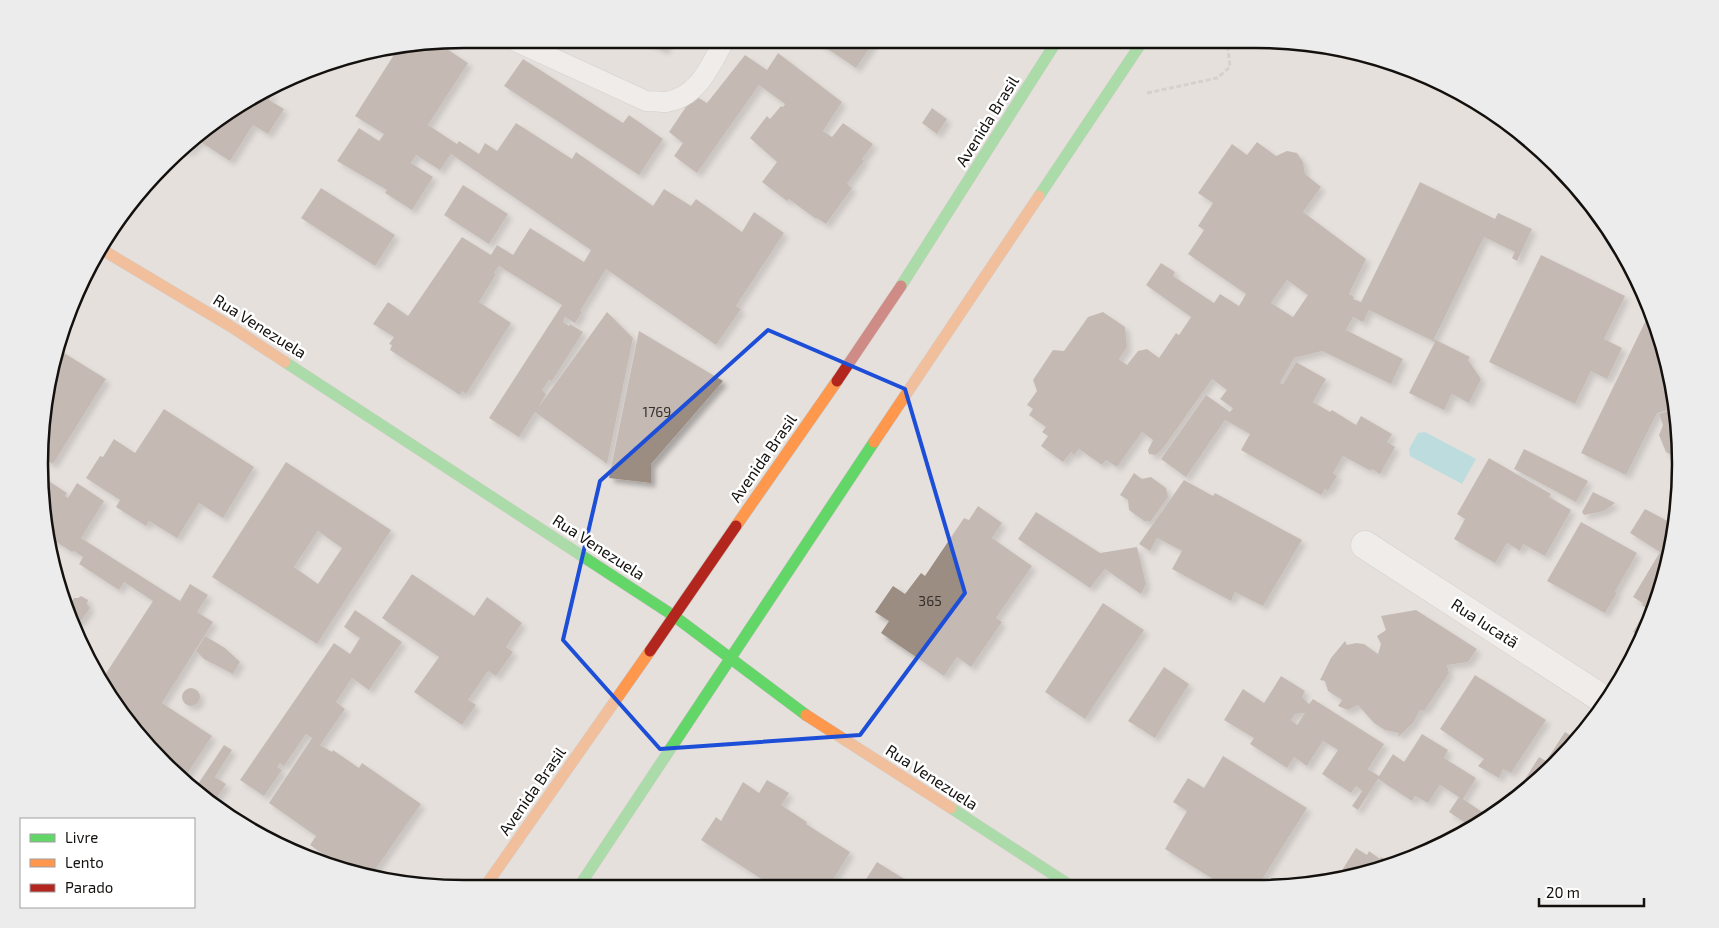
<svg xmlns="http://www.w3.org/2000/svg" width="1719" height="928" font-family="'Exo 2',sans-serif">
<defs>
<filter id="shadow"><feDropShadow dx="4.5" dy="4.5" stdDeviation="2.5" flood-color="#0004"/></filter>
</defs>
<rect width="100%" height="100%" fill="#e5e0dc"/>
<!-- water -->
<path fill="#8ad8df" d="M1425,432L1476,459L1462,484L1410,456L1409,449L1418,433Z"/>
<!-- building -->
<g fill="#9b8d82" fill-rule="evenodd" filter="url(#shadow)">
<path d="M641,39H670L664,50Z"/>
<path d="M813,39H876L856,68Z"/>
<path d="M438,43L468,63L428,125L457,144L459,141L479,154L485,143L497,151L516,123L572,159L576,152L653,206L664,189L691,206L696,199L742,232L754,212L784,233L736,306L741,309L716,345L606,269L580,311L582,312L575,323L565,317L563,322L569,326L570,324L583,332L552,381L549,380L542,390L546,394L538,408L607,312L633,338L607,464L535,412L519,437L489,418L562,305L499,266L494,273L496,274L479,302L511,323L466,394L462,391L460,395L390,350L392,345L389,344L394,337L373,324L388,302L408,316L462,237L491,255L497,245L513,255L530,228L584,262L591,250L451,154L440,170L416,155L411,163L433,177L412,210L385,193L387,190L337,161L359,128L379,141L384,134L355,116L397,50Z"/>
<path d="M778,53L842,102L823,131L832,137L843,123L873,144L862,159L864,161L847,184L852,188L826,224L817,218L816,219L789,199L787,201L762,182L777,162L750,138L767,116L770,119L781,106L783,107L785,104L759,85L697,173L674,156L683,143L669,132L694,95L707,103L745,55L767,70Z"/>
<path d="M523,59L623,123L629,115L663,139L639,175L504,86Z"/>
<path d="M271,92L273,93L269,100L284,109L268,134L253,125L230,161L199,141L191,150L181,152L205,127Z"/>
<path d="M932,108L947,119L937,134L922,123Z"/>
<path d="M1257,142L1276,156L1287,151L1297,153L1303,162L1305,174L1321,187L1303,212L1366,259L1349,294L1354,297L1353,299L1361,302L1420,182L1495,219L1498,213L1532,229L1517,261L1512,258L1515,252L1484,237L1434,339L1470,357L1468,360L1481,379L1469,403L1452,394L1444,410L1409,393L1435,342L1369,310L1363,322L1353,317L1346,330L1403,359L1391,384L1322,351L1294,358L1280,383L1283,384L1296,362L1326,379L1313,402L1330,412L1332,410L1356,425L1361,416L1392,434L1387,442L1395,447L1380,474L1372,469L1371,471L1343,456L1333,473L1337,476L1328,491L1325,489L1321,495L1241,450L1250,434L1225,420L1186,477L1161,459L1206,395L1230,412L1233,408L1220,399L1227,390L1212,379L1164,447L1156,455L1149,454L1148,450L1153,440L1142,432L1117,467L1106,460L1102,465L1079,449L1074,455L1071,452L1063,462L1041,446L1048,436L1042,432L1046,427L1029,415L1033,409L1027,405L1037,391L1033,380L1053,350L1064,351L1088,317L1103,312L1125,327L1127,347L1119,359L1127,365L1138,351L1147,349L1159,358L1176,333L1179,335L1191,317L1146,285L1161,263L1175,272L1173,276L1214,303L1220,294L1239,306L1246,294L1188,254L1204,230L1198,226L1213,203L1198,193L1232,144L1247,155ZM1287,280L1308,295L1293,317L1271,303Z"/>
<path d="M463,185L508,214L489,244L444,215Z"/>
<path d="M321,188L395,235L375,266L301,218Z"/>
<path d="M1541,255L1625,296L1604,339L1622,348L1607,379L1591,371L1575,404L1489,362Z"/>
<path d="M1650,312L1666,354L1675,408L1657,413L1626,475L1581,453Z"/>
<path d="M639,331L723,381L651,464V483L609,478Z"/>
<path d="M56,348L106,379L53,464L43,458L53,354Z"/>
<path d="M164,409L254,467L223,518L199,503L177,538L149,521L146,526L116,507L120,500L86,478L100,456L103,457L114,439L135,453Z"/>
<path d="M1672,410L1679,436V459L1666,452L1659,435L1663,425L1659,414Z"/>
<path d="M1524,449L1588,481L1576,502L1514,469Z"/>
<path d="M1489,458L1551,494L1549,497L1571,510L1545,556L1523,544L1520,551L1507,543L1495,563L1454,539L1465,519L1457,514Z"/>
<path d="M286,462L391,530L317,644L212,577ZM318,531L342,548L318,584L294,567Z"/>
<path d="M1134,473L1142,479L1151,477L1166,488L1168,497L1151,521H1144L1129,510L1128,500L1120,495Z"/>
<path d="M41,476L67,493L65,496L68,498L77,483L104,501L81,538L180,601L190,584L208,595L197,612L213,622L162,703L212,736L185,777L144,745L103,678L153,601L124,582L119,590L79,564L83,557L74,551L72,552L50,538L40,492Z"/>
<path d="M1184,480L1213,496L1215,493L1302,540L1263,606L1235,592L1231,601L1172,569L1182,551L1157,538L1150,551L1139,544Z"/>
<path d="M1593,492L1615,503L1604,511L1584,515L1582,512Z"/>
<path d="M978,506L1002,523L992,538L1032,566L996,618L1002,622L971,667L957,657L944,676L881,633L889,621L875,612L893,586L905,594L921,573L925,576L964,518L969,520Z"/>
<path d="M1645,509L1675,525L1658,600L1641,637L1633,632L1647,609L1642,605L1643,603L1633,597L1660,552L1630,533Z"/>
<path d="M1036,512L1100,553L1137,547L1146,584L1141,594L1105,569L1090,588L1018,539Z"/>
<path d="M1581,522L1637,553L1615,592L1617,593L1605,613L1547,581Z"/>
<path d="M412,574L474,616L487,597L522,623L506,647L513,652L496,676L488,671L468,700L476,705L462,725L414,692L439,657L382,618Z"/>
<path d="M81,596L88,600L87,604L90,608L80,622H76L73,624L70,623L67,608L74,598H78Z"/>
<path d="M1103,603L1144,630L1085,719L1045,692Z"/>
<path d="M355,610L402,642L369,690L352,678L336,702L345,709L320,745L332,752L333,750L359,768L362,763L421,804L370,877L354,875L310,845L316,836L269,803L312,738L306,734L284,766L280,763L277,767L282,770L264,796L240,780L334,643L350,654L360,638L344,627Z"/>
<path d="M1416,610L1477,649L1468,662L1447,665L1449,673L1425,710H1420L1413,723L1398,737L1399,733L1385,730L1374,723L1358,705L1348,710L1338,706L1342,700L1328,691L1325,681L1320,680L1331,658L1345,641L1347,645L1356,643L1364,644L1378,654L1381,644L1377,636L1386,630L1381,616Z"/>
<path d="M205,636L225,648L240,662L233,674L204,659L196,651Z"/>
<path d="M1164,667L1189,684L1155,738L1128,721Z"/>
<path d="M1475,675L1546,720L1511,773L1503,769L1499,778L1478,766L1484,759L1440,729Z"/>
<path d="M1281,676L1305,691L1302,697L1309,704L1313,699L1384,744L1368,769L1379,776L1393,754L1404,762L1422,734L1448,750L1444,758L1476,778L1463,799L1491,818L1468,829L1466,827L1467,824L1449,812L1459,797L1440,785L1428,803L1415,796L1412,801L1378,779L1358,810L1352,806L1362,791L1356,786L1351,793L1322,774L1338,750L1323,741L1307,766L1294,757L1287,768L1250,744L1254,738L1224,720L1243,689L1264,703ZM1305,713L1297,725L1291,720L1295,714Z"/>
<circle cx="191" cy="697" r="9"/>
<path d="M1565,732L1578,740L1575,745L1527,787L1522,784L1539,757L1546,761Z"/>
<path d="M224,745L232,750L215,777L226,784L214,802L196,787Z"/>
<path d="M1223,756L1307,808L1258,886H1224L1165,849L1187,811L1173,802L1188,778L1204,788Z"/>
<path d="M767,780L789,793L781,805L807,822L806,824L850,852L829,887H774L701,840L716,817L721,821L743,782L759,793Z"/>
<path d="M1509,792L1516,796L1496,814L1495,813Z"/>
<path d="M1356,848L1367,855L1369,851L1380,859L1381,857L1395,865L1336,880Z"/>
<path d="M877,862L917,887H861Z"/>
</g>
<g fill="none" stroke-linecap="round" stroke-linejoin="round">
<!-- lane casing -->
<g stroke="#bfbcb8" stroke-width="21">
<path id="lane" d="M511,39L646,101C653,101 660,102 666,102C698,98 711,64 725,39"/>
</g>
<!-- street casing -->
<g stroke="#bfbcb8" stroke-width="29">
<path id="street" d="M1365,545L1606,701"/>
</g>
<!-- fast casing -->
<g stroke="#bfbcb8" stroke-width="12">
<g id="fast">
<path d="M1039,196L1144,39"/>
<path d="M901,286L1058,39"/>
<path d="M285,362L674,616L806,715"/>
<path d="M951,808L1071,886"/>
<path d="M578,888L874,442"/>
</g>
</g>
<!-- slow casing -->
<g stroke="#bfbcb8" stroke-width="12">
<g id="slow">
<path d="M101,249L230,326L285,362"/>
<path d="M874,442L1039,196"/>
<path d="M736,526L837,381"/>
<path d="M806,715L951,808"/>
<path d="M484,888L650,651"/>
</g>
</g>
<!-- jam casing -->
<g stroke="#bfbcb8" stroke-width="12">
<g id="jam">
<path d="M837,381L901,286"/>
<path d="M650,651L736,526"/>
</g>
</g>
<!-- path -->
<path stroke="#c1bfbf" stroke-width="3" stroke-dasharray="5 2.5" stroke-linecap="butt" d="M1147,93L1217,78L1230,67L1227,40"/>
<!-- lane -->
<use href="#lane" stroke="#fbfafa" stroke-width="20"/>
<!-- street -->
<use href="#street" stroke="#fbfafa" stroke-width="28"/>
<!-- fast -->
<use href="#fast" stroke="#63d668" stroke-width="11"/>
<!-- slow -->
<use href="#slow" stroke="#ff974d" stroke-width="11"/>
<!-- jam -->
<use href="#jam" stroke="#b3261e" stroke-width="11"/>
</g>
<!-- marked area -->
<path d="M0 0H1719V928H0ZM768,330L905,389L965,593L860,735L660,749L563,640L600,481Z" fill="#e5e0dc" fill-opacity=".55" fill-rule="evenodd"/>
<path fill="none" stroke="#1d4ed8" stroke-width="4" stroke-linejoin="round" d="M768,330L905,389L965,593L860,735L660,749L563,640L600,481Z"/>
<g text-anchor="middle" stroke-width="5" stroke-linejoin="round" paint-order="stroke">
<!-- number labels -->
<g font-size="14" fill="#352f2b">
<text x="657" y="417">1769</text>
<text x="930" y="606">365</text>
</g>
<!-- street labels -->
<g font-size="16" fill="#13100e" stroke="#fff">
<text transform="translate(987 121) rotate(-58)" y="6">Avenida Brasil</text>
<text transform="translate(260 326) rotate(32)" y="6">Rua Venezuela</text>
<text transform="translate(763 458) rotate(-55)" y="6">Avenida Brasil</text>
<text transform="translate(599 547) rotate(33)" y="6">Rua Venezuela</text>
<text transform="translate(1485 623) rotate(33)" y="6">Rua Iucatã</text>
<text transform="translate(932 777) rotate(33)" y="6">Rua Venezuela</text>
<text transform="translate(532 791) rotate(-55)" y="6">Avenida Brasil</text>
</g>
</g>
<!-- crop -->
<path d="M0 0H1719V928H0ZM464 48H1256A416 416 0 0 1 1672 464V464A416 416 0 0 1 1256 880H464A416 416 0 0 1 48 464V464A416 416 0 0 1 464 48Z" fill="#ececec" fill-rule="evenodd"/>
<path fill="none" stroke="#13100e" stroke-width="2.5" d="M464 48H1256A416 416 0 0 1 1672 464V464A416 416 0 0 1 1256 880H464A416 416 0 0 1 48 464V464A416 416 0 0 1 464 48Z"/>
<!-- legend -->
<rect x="20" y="818" width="175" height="90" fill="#ffffff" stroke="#a19f9f"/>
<rect x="30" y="834" width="25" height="8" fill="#63d668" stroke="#a19f9f"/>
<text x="65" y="843" font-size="15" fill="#13100e">Livre</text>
<rect x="30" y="859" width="25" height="8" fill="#ff974d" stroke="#a19f9f"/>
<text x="65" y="868" font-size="15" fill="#13100e">Lento</text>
<rect x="30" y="884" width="25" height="8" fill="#b3261e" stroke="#a19f9f"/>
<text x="65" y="893" font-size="15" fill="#13100e">Parado</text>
<!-- scale -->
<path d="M1539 898v8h105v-8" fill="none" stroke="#13100e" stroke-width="2.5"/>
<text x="1546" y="898" font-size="15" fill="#13100e" stroke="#ffffff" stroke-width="4" paint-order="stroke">20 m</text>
</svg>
